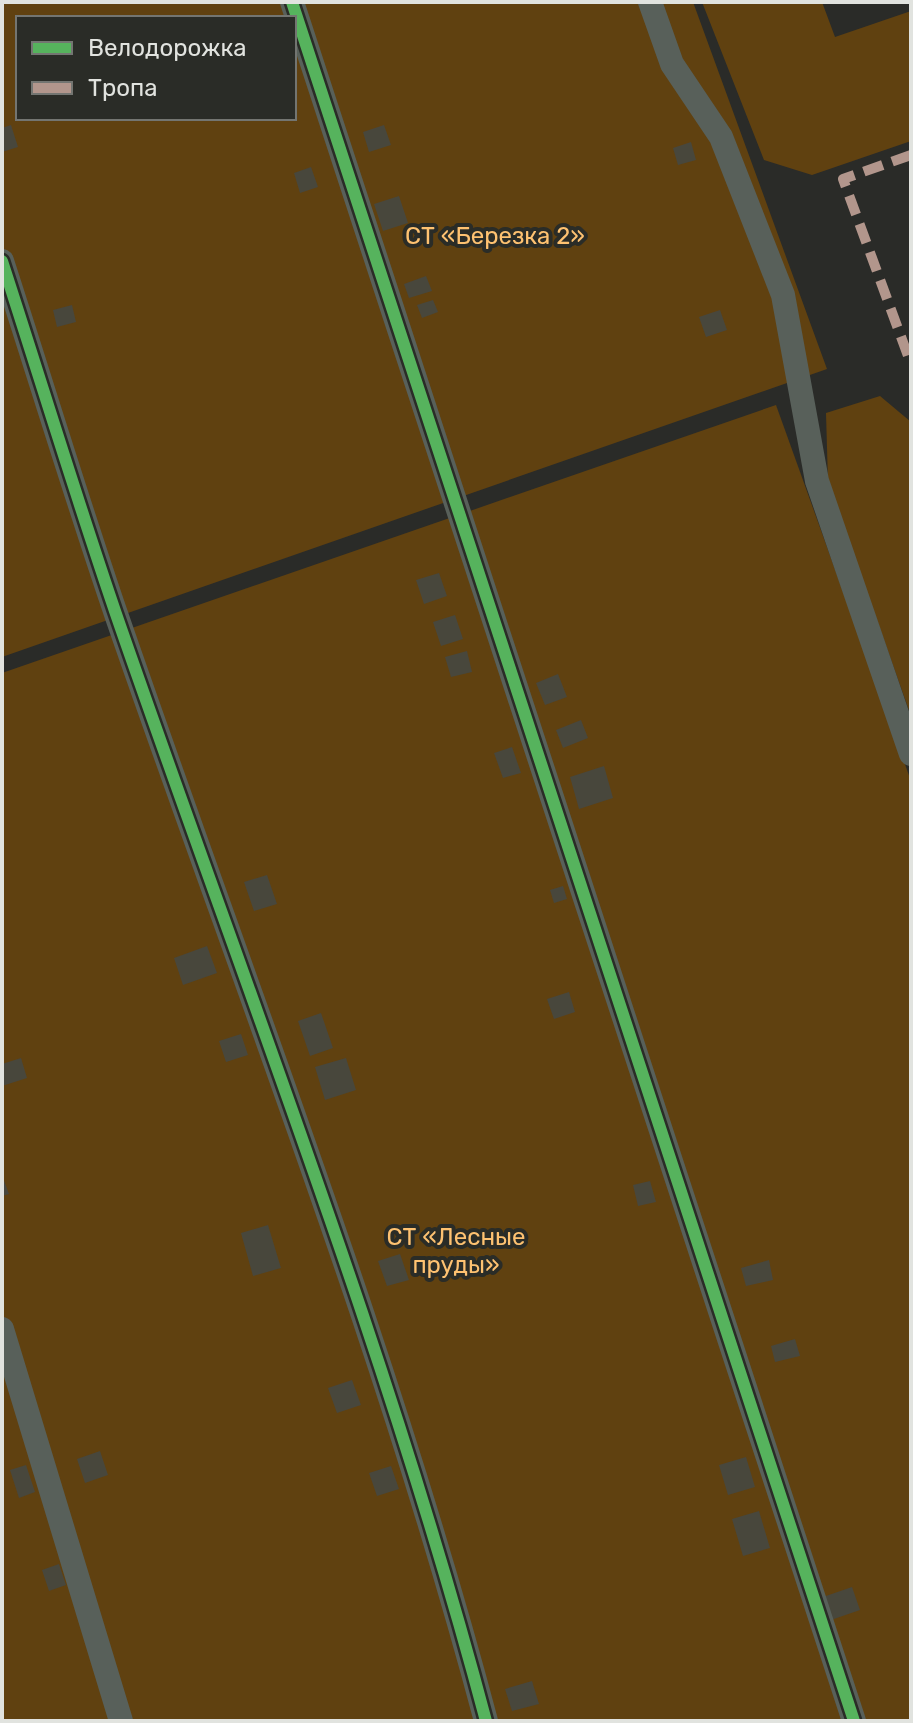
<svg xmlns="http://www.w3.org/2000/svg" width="913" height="1723" font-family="Rubik,sans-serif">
<rect width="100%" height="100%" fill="#2a2b28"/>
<!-- green -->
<g fill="#604110" fill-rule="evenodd">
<path d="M2,2H693L827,369L2,657ZM18,18H294V118H18Z"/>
<path d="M702,2H822L835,37L911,11V141L812,175L764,160Z"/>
<path d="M880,396L911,422V716L828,482L826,413Z"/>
<path d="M776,405L911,781V1721H2V673Z"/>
</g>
<!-- building -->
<g fill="#48473c">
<path d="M11,125L18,147L2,152V128Z"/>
<path d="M384,125L391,145L369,152L363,132Z"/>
<path d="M691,142L696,160L678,165L673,148Z"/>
<path d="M311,167L318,187L300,193L294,173Z"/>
<path d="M399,196L408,223L383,231L374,204Z"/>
<path d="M426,276L432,291L409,298L404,284Z"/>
<path d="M433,300L438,312L422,318L417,305Z"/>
<path d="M72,305L76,322L57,327L53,310Z"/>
<path d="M720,310L727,330L706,337L699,317Z"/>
<path d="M439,573L447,596L424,604L416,580Z"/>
<path d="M455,615L463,639L441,646L433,622Z"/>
<path d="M467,651L472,672L451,677L445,657Z"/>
<path d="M558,674L567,697L545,705L536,683Z"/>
<path d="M581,720L588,738L563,748L556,730Z"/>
<path d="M512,747L521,773L503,778L494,753Z"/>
<path d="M604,766L613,798L579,809L570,777Z"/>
<path d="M267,875L277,904L254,911L244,882Z"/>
<path d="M563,886L567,899L554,903L550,890Z"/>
<path d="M207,946L217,973L183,985L174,958Z"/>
<path d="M569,992L575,1012L554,1019L547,999Z"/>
<path d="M321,1013L333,1048L310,1056L298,1021Z"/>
<path d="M241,1034L248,1055L226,1062L219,1041Z"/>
<path d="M21,1058L27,1078L2,1086V1064Z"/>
<path d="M346,1058L356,1090L325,1100L315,1067Z"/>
<path d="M2,1175L9,1194L2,1196Z"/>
<path d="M650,1181L656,1202L638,1206L633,1185Z"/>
<path d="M268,1225L281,1268L253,1276L241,1233Z"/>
<path d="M400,1254L409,1280L387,1286L378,1261Z"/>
<path d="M769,1260L773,1280L746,1286L741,1268Z"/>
<path d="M795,1339L800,1356L775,1362L771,1346Z"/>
<path d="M352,1380L361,1405L337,1413L328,1388Z"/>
<path d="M100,1451L108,1475L85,1483L77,1459Z"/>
<path d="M746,1457L755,1487L728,1495L719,1465Z"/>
<path d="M26,1465L35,1492L19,1498L10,1470Z"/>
<path d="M391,1466L399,1489L377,1496L369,1473Z"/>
<path d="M759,1511L770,1548L743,1556L732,1519Z"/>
<path d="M59,1564L66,1585L49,1591L42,1570Z"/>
<path d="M852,1587L860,1610L831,1620L823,1597Z"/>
<path d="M532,1681L539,1704L512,1711L505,1689Z"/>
</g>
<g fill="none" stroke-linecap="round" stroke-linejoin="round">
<!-- minor -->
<g stroke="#58605a" stroke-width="24">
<path d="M292,2L854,1721"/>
<path d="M650,2L672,64L721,137L783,295L817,481L911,754"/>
<path d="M2,261C40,378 76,497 116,614C243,982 386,1344 486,1721"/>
<path d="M2,1329L121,1721"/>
</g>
<!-- quiet -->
<path stroke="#b2968c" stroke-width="10" stroke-dasharray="20 10" stroke-linecap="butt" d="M911,155L843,179L911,364"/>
<!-- cycleway casing -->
<g stroke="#2a2c27" stroke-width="17">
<g id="cycleway">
<path d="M292,2L854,1721"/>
<path d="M2,261C40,378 76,497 116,614C243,982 386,1344 486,1721"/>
</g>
</g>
<!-- cycleway -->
<use href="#cycleway" stroke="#56b35d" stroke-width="12"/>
</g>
<g text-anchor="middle" stroke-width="8" stroke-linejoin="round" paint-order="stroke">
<!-- park labels -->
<g font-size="24" fill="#fec271" stroke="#2a2c27">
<text x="495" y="244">СТ «Березка 2»</text>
<text x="456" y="1245">СТ «Лесные<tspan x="456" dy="28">пруды»</tspan></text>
</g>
</g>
<!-- border -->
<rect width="913" height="1723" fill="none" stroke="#e1e3df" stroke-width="8"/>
<!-- legend -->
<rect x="16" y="16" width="280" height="104" fill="#2a2c27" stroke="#737571" stroke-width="2"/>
<rect x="32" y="42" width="40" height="12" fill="#56b35d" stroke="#737571" stroke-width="2"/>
<text x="88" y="56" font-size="24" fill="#e1e3df">Велодорожка</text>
<rect x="32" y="82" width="40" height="12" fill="#b2968c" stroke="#737571" stroke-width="2"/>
<text x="88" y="96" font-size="24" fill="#e1e3df">Тропа</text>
</svg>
